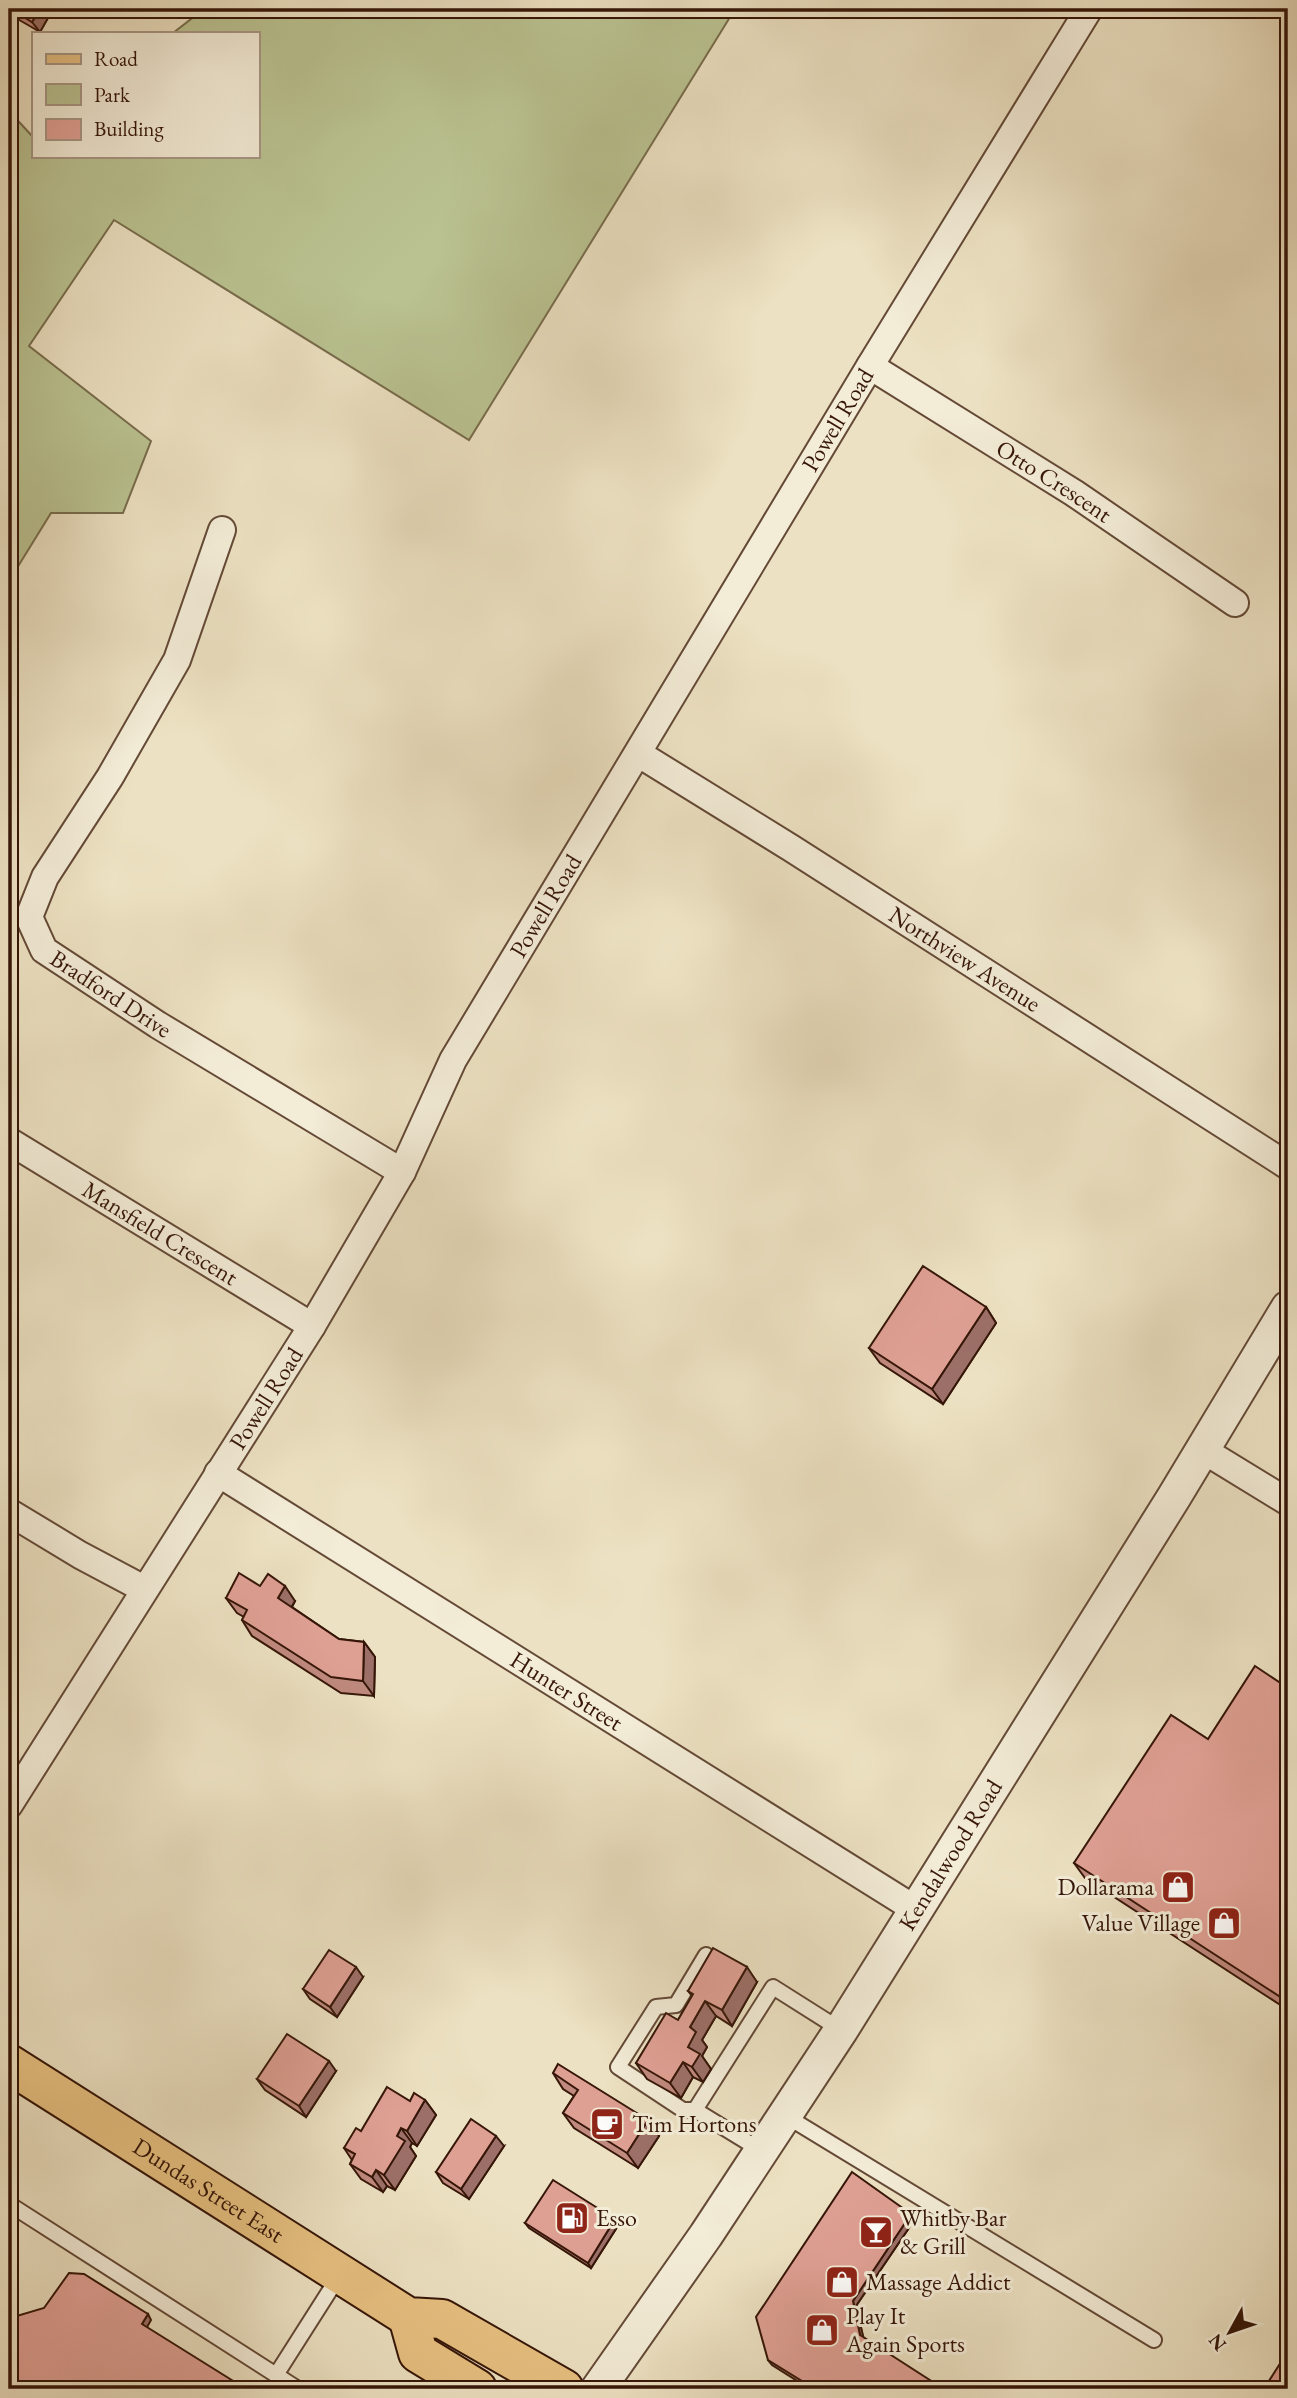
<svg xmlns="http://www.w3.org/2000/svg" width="1297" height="2398" font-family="'EB Garamond',serif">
<rect width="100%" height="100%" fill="#ece1c2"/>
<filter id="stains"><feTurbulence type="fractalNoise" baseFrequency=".00286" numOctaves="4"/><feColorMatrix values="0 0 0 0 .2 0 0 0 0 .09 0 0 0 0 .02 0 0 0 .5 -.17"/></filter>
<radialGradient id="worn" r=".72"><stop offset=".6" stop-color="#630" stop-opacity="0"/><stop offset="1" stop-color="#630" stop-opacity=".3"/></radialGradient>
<!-- green -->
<path fill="#bac291" stroke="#786c4c" stroke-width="2" d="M204,9H735L469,440L114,220L29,346L151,441L123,513H51L9,581V111L33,137V156H257V33H173Z"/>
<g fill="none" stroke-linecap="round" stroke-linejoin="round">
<!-- service casing -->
<g stroke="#644936" stroke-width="18">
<g id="service">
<path d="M695,2110H683L618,2067L656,2007L676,2005L706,1955"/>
<path d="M786,2116L1154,2340"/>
<path d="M762,2151L695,2110L773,1987L841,2030"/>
<path d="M9,2204L298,2389"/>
<path d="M276,2375L339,2276"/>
</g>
</g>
<!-- minor casing -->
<g stroke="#644936" stroke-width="30">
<g id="minor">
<path id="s1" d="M870,366L1074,493L1235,603"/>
<path id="s2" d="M222,530L177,660L110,777L45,877L29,917L44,950L158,1025L402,1172"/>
<path id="s3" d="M639,754L791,848L1288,1166"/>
<path id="s4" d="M9,1141L312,1326"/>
<path d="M1203,1450L1288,1502"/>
<path id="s5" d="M218,1473L915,1909"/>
<path d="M9,1512L80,1555L144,1589"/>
<path id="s6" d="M9,1805L312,1326L402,1172L453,1060L870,366L1089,9"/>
</g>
</g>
<!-- tertiary casing -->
<g stroke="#644936" stroke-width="37">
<g id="tertiary">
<path id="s7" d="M598,2389L706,2235L841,2030L1174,1497L1288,1308"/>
</g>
</g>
<!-- primary casing -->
<g stroke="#361608" stroke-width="42">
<g id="primary">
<path id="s8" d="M9,2064L408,2317L442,2319L564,2389"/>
<path d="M408,2317L418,2353L477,2389"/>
</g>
</g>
<!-- service -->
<use href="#service" stroke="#f3ecd7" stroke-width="14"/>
<!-- minor -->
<use href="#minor" stroke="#f3ecd7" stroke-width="26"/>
<!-- tertiary -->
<use href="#tertiary" stroke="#f3ecd7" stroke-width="33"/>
<!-- primary -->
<use href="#primary" stroke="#e6c081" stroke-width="38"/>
</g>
<!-- wall -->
<g fill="#c08a7f" stroke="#361608" stroke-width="2">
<path d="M9,9H53L40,32L9,14Z"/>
<path d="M986,1307L996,1323L943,1404L880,1363L869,1348Z"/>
<path d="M260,1586L295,1601L292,1607L339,1639L364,1642L375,1657L374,1696L341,1693L252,1636L242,1620L244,1617L237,1613L226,1598Z"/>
<path d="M1288,1688V2010L1085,1878L1074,1863L1208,1739Z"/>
<path d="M363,1977L337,2017L310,1999L303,1989Z"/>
<path d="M757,1982L732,2026L716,2016L702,2040L707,2047L702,2056L711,2069L703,2082L693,2077L681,2098L647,2079L636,2063L678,2020L692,1996L688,1991Z"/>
<path d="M336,2071L306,2117L265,2090L257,2079Z"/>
<path d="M553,2073L659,2136L638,2168L574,2128L563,2113L574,2096L563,2089Z"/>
<path d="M425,2100L436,2115L417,2146L412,2143L410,2147L416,2156L395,2190L387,2186L383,2192L361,2179L350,2164L352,2160L344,2148L361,2131L410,2101Z"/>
<path d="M504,2146L469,2199L443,2183L436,2172Z"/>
<path d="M615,2219L619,2224L591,2268L529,2228L525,2223Z"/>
<path d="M915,2219L856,2306L863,2337L941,2389H810L772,2365L768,2360Z"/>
</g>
<!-- shaded-wall -->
<g fill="#9c7068" stroke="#361608" stroke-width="2">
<path d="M40,9H53L40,32L32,22Z"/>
<path d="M986,1307L996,1323L943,1404L932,1389Z"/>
<path d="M285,1586L295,1601L288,1613L278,1598Z"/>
<path d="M364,1642L375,1657L374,1696L363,1681Z"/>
<path d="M356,1967L363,1977L337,2017L330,2007Z"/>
<path d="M747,1967L757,1982L732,2026L722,2010Z"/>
<path d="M705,2001L716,2016L702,2040L707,2047L702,2056L711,2069L703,2082L692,2067L688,2047L690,2027Z"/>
<path d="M329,2061L336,2071L306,2117L299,2106Z"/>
<path d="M683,2062L693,2077L681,2098L670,2083Z"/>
<path d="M425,2100L436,2115L417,2146L407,2131Z"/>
<path d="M648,2120L659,2136L638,2168L627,2153Z"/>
<path d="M401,2128L412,2143L410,2147L416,2156L395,2190L384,2175L397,2136Z"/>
<path d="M496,2136L504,2146L469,2199L461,2189Z"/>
<path d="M376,2170L387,2186L383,2192L372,2177Z"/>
<path d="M911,2214L915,2219L856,2306L864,2340L860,2335L853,2301Z"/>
<path d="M615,2219L619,2224L591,2268L588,2263Z"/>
<path d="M148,2314L151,2320L146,2329L142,2324Z"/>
</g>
<!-- building -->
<g fill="#dfa094" stroke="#361608" stroke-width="2">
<path d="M11,9H40L32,22Z"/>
<path d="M923,1266L986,1307L932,1389L869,1348Z"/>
<path d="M239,1573L260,1586L268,1574L285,1586L278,1598L339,1639L364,1642L363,1681L331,1677L242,1620L247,1610L226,1598Z"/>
<path d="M1255,1666L1288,1688V2002L1074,1863L1171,1715L1208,1739Z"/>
<path d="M713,1948L747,1967L722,2010L705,2001L690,2027L696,2032L688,2047L700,2054L692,2067L683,2062L670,2083L636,2063L666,2013L678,2020L693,1994L688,1991Z"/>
<path d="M329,1950L356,1967L330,2007L303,1989Z"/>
<path d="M287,2034L329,2061L299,2106L257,2079Z"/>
<path d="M558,2064L648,2120L627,2153L563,2113L578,2090L553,2073Z"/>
<path d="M387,2087L410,2101L414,2093L425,2100L407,2131L401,2128L397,2136L405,2141L384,2175L376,2170L372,2177L350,2164L355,2154L344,2148L356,2128L361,2131Z"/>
<path d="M471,2119L496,2136L461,2189L436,2172Z"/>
<path d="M852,2172L911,2214L853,2301L860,2335L939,2386L936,2389H815L768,2360L756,2317Z"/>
<path d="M553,2180L615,2219L588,2263L525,2223Z"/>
<path d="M69,2273L84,2274L148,2314L142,2324L246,2389H9V2311L17,2316L44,2308Z"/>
<path d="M1288,2351V2389H1275L1267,2384Z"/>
</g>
<!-- icons -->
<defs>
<g id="shop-square" transform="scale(1.75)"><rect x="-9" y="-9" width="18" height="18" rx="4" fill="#8f2418" stroke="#f3ecd7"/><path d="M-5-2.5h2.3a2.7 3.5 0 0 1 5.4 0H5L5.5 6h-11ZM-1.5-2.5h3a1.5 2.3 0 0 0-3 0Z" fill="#fff"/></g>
<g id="cafe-square" transform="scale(1.75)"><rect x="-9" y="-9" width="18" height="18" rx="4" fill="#8f2418" stroke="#f3ecd7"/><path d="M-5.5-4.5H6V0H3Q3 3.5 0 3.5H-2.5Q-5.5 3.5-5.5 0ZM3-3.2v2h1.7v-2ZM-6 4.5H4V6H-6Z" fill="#fff"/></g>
<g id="fuel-square" transform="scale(1.75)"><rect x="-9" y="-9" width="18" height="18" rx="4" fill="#8f2418" stroke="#f3ecd7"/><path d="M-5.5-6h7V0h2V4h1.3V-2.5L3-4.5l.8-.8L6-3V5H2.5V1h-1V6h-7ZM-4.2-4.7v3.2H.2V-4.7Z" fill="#fff"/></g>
<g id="bar-square" transform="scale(1.75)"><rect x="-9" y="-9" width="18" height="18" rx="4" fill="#8f2418" stroke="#f3ecd7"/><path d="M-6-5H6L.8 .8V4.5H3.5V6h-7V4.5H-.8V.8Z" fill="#fff"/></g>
</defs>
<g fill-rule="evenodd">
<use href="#shop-square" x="1178" y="1887"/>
<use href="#shop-square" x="1224" y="1923"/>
<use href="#cafe-square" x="607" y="2124"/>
<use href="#fuel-square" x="572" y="2218"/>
<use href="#bar-square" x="876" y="2232"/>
<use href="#shop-square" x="842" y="2282"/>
<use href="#shop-square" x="822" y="2330"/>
</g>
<g text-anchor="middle" stroke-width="6" stroke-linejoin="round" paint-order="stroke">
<!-- street labels -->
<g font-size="24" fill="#361608" stroke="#f3ecd7">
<text dy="8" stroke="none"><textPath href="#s6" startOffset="1615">Powell Road</textPath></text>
<text dy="8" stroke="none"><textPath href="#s1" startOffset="217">Otto Crescent</textPath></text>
<text dy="8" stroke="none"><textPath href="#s6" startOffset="1048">Powell Road</textPath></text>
<text dy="8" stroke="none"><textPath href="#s3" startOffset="385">Northview Avenue</textPath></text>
<text dy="8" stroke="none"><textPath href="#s2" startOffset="551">Bradford Drive</textPath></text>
<text dy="8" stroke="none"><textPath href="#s4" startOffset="177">Mansfield Crescent</textPath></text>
<text dy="8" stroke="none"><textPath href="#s6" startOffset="481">Powell Road</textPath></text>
<text dy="8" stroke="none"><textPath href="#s5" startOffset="411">Hunter Street</textPath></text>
<text dy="8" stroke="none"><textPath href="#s7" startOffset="640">Kendalwood Road</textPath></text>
<text dy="8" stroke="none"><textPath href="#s8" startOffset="236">Dundas Street East</textPath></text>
</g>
<!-- poi labels -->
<g font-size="24" fill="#361608" stroke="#f3ecd7" text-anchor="start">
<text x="1154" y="1895" text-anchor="end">Dollarama</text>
<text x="1200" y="1931" text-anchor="end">Value Village</text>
<text x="632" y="2132">Tim Hortons</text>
<text x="596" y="2226">Esso</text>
<text x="900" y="2226">Whitby Bar<tspan x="900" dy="28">&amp; Grill</tspan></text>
<text x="866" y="2290">Massage Addict</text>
<text x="846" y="2324">Play It<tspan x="846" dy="28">Again Sports</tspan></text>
</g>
</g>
<!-- margin -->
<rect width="1297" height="2398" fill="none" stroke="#ece1c2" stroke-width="35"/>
<rect x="10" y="10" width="1276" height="2377" fill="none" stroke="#361608" stroke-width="3.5"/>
<rect x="18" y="18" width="1262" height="2363" fill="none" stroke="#361608" stroke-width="2"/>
<!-- legend -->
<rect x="32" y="32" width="228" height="126" fill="#f3ecd7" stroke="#a79684" stroke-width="2"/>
<rect x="46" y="54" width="35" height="10" fill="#e6c081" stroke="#a79684" stroke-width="2"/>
<text x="94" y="66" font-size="21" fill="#361608">Road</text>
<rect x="46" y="84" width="35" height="21" fill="#bac291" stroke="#a79684" stroke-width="2"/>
<text x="94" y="102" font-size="21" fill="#361608">Park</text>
<rect x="46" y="119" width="35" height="21" fill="#dfa094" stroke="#a79684" stroke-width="2"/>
<text x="94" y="136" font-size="21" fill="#361608">Building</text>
<!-- north arrow -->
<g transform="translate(1230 2332) rotate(230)" stroke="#f3ecd7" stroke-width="5" paint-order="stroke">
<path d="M0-5L12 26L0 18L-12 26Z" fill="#361608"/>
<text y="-10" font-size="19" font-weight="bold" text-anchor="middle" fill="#361608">N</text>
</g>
<rect width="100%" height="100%" filter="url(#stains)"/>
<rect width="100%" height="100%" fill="url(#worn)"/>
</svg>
